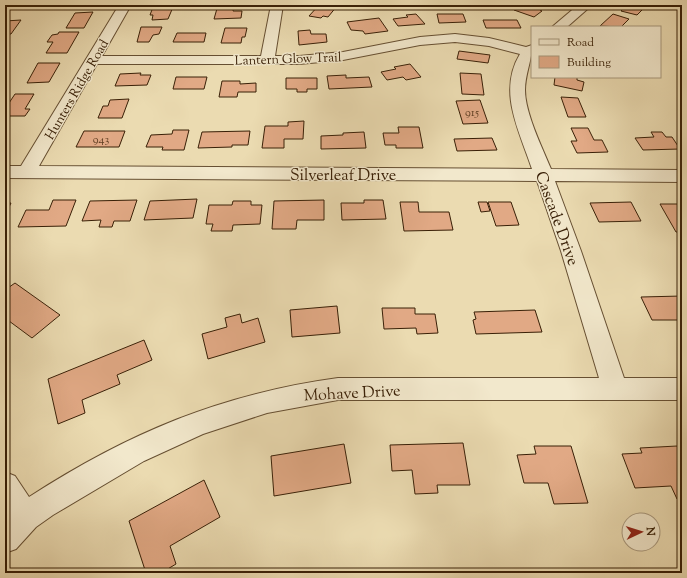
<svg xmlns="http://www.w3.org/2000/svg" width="687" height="578" font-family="'Sorts Mill Goudy',serif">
<rect width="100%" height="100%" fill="#ebdbb1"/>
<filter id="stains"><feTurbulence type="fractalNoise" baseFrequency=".005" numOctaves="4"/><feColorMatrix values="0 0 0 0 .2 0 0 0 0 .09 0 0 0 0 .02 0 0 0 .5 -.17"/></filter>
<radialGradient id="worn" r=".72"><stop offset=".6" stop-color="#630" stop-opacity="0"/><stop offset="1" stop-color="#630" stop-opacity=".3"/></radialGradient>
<!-- building -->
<g fill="#e1a985" stroke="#392007">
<path d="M218,5H234L233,11H242L241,18L214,19Z"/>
<path d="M319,5H333L337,6L328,17L323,16L321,18L309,16Z"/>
<path d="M521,5H537L543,7L540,10L542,11L534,17L514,10Z"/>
<path d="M627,5H643L646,6L637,15L621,11Z"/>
<path d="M153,7H173L168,19L152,20L153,15H150Z"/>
<path d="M93,12L84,28H66L75,13Z"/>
<path d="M416,14L425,24L398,26L393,19L408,17L406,15Z"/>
<path d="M437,14H463L466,22L439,23Z"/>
<path d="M613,14L629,19L621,27L600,26Z"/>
<path d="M379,18L388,31L365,34L363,31L351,30L347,22Z"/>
<path d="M21,20L11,34H5V21Z"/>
<path d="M483,20H517L521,28H486Z"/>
<path d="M141,27H162L159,34L153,35L149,42H137Z"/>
<path d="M225,28H247L245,37H242L241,43H221Z"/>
<path d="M310,30L311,34H326L327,42L299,45L298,31Z"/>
<path d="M59,32H79L67,53H46L53,42H47L52,35L58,34Z"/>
<path d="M177,33H206L204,42H173Z"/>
<path d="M459,51L490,55L488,63L457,59Z"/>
<path d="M38,63H60L49,82L27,83Z"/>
<path d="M410,64L421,77L406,80L403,77L387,80L381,72L396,69L394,67Z"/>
<path d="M141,73L140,75H151L147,85L115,86L120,74Z"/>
<path d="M460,73L481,74L484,95L462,94Z"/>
<path d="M346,75V78L369,77L372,87L329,89L327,76Z"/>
<path d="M176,77H207L204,89H173Z"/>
<path d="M555,77H577V80L584,82L582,91L554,85Z"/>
<path d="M286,78H317V89H307V92H297V89H286Z"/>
<path d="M222,81H240V84L256,83V92H238L237,97H219Z"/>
<path d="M15,94H34L25,109H30L25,116H5V109Z"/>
<path d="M561,97L578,98L586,117H568Z"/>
<path d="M129,99L122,118H98L103,106H108L110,100Z"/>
<path d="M480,100L488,123L463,124L456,101Z"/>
<path d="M304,121L303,139H284V148H262L265,126H288V122Z"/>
<path d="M398,127H419L423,148H396V145H385L383,133H399Z"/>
<path d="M571,128H588L594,140H602L608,152L577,153L571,141H577Z"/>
<path d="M173,130H189L184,150H162L163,147H146L151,135L172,134Z"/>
<path d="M84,131H125L119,147H76Z"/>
<path d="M250,131L248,145H232V147L198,148L202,132Z"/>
<path d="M364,132L366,148L321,149V136L343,135V133Z"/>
<path d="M651,132H662L666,137H672L680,149L643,150L635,138L654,137Z"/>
<path d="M492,138L497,150L457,151L454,139Z"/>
<path d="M197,199L193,218L144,220L150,201Z"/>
<path d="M53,200H76L66,226L18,227L26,210H49Z"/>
<path d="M137,200L130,221H114L112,227H99L101,220L82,221L90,201Z"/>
<path d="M324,200V220H297L296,229H272L274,201Z"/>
<path d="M364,200H383L386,219L342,220L341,203H364Z"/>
<path d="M233,201H251V205H262L260,224L233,225L232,231H211L213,224H206L209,205H232Z"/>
<path d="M400,202H418L419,212H449L453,230L404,231Z"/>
<path d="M478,202H487L490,211L481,212Z"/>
<path d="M488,202H511L519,225L496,226Z"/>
<path d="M631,202L641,221L599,222L590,203Z"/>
<path d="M5,203H11L5,215Z"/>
<path d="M660,204H682V232H676Z"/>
<path d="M15,283L60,315L32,338L5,318V290Z"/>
<path d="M682,296V320H652L641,297Z"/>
<path d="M337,306L340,333L292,337L290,310Z"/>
<path d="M382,308H415V314H435L438,333L417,334L416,328L384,329Z"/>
<path d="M535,310L542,332L476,334L473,320L476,319L474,312Z"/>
<path d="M240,314L242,323L258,318L265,342L208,359L202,334L227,327L225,318Z"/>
<path d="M144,340L152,360L117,375L120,384L82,400L85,413L58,424L48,379Z"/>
<path d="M463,443L470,485H437L438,493L415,494L412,470L392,471L390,445Z"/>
<path d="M344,444L351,483L274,496L271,456Z"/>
<path d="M534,446H571L588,503L554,504L548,483H524L517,455L536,454Z"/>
<path d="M677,446L682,456V499H677L671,486L635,488L622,454L642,453L640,448Z"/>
<path d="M204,480L220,517L170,546L176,564L161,573H146L129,521Z"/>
</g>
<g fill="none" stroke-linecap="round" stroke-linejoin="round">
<!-- minor casing -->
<g stroke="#664f32" stroke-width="2">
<g id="minor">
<path d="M119,5H131L102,56H261L271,5H283L275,56H299L343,52L420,37L455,34L489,38L526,47L532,45C532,61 525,74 525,90C525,113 542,147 551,169L682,170V182L555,181L581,251L624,378H682V400H338L267,413L203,434L144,461L53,515L36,527L16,549L5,553V517L7,514L5,511V472L15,476L29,497C128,433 221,394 338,378H599L561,251L537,181L5,178V166H21ZM455,42L489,46L520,54C497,92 520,132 532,169L39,166L97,64H299L343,60L420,45Z"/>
<path d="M578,5H592L567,27H552Z"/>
</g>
</g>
<!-- minor -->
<use href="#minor" fill="#f2e8cc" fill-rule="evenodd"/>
</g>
<g text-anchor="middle" stroke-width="3" stroke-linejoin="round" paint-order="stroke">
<!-- far-number labels -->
<g font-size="12" fill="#634226">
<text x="472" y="116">915</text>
<text x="101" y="143">943</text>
</g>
<!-- far-street labels -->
<g font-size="13" fill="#392007" stroke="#f2e8cc">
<text transform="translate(288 58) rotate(-2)" y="5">Lantern Glow Trail</text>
<text transform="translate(76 89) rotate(-60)" y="5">Hunters Ridge Road</text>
</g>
<!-- street labels -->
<g font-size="16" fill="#392007" stroke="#f2e8cc">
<text x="343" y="180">Silverleaf Drive</text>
<text transform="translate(558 218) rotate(70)" y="6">Cascade Drive</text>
<text transform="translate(352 392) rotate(-3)" y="6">Mohave Drive</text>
</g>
</g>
<!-- margin -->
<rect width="687" height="578" fill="none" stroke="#ebdbb1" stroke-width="20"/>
<rect x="6" y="6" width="675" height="566" fill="none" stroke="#392007" stroke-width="2"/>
<rect x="10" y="10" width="667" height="558" fill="none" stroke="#392007"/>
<!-- legend -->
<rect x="531" y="26" width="130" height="52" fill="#f2e8cc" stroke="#a8987d"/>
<rect x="539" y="39" width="20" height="6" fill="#f2e8cc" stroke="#a8987d"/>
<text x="567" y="46" font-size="12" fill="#392007">Road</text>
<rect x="539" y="56" width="20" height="12" fill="#e1a985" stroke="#a8987d"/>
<text x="567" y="66" font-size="12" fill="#392007">Building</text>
<!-- north arrow -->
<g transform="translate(641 532) rotate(86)"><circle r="19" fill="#f2e8cc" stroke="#a8987d"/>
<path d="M0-3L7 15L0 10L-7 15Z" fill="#8f2418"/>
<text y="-6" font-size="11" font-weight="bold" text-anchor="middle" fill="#392007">N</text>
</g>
<rect width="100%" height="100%" filter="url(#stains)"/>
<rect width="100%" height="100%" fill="url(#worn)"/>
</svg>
